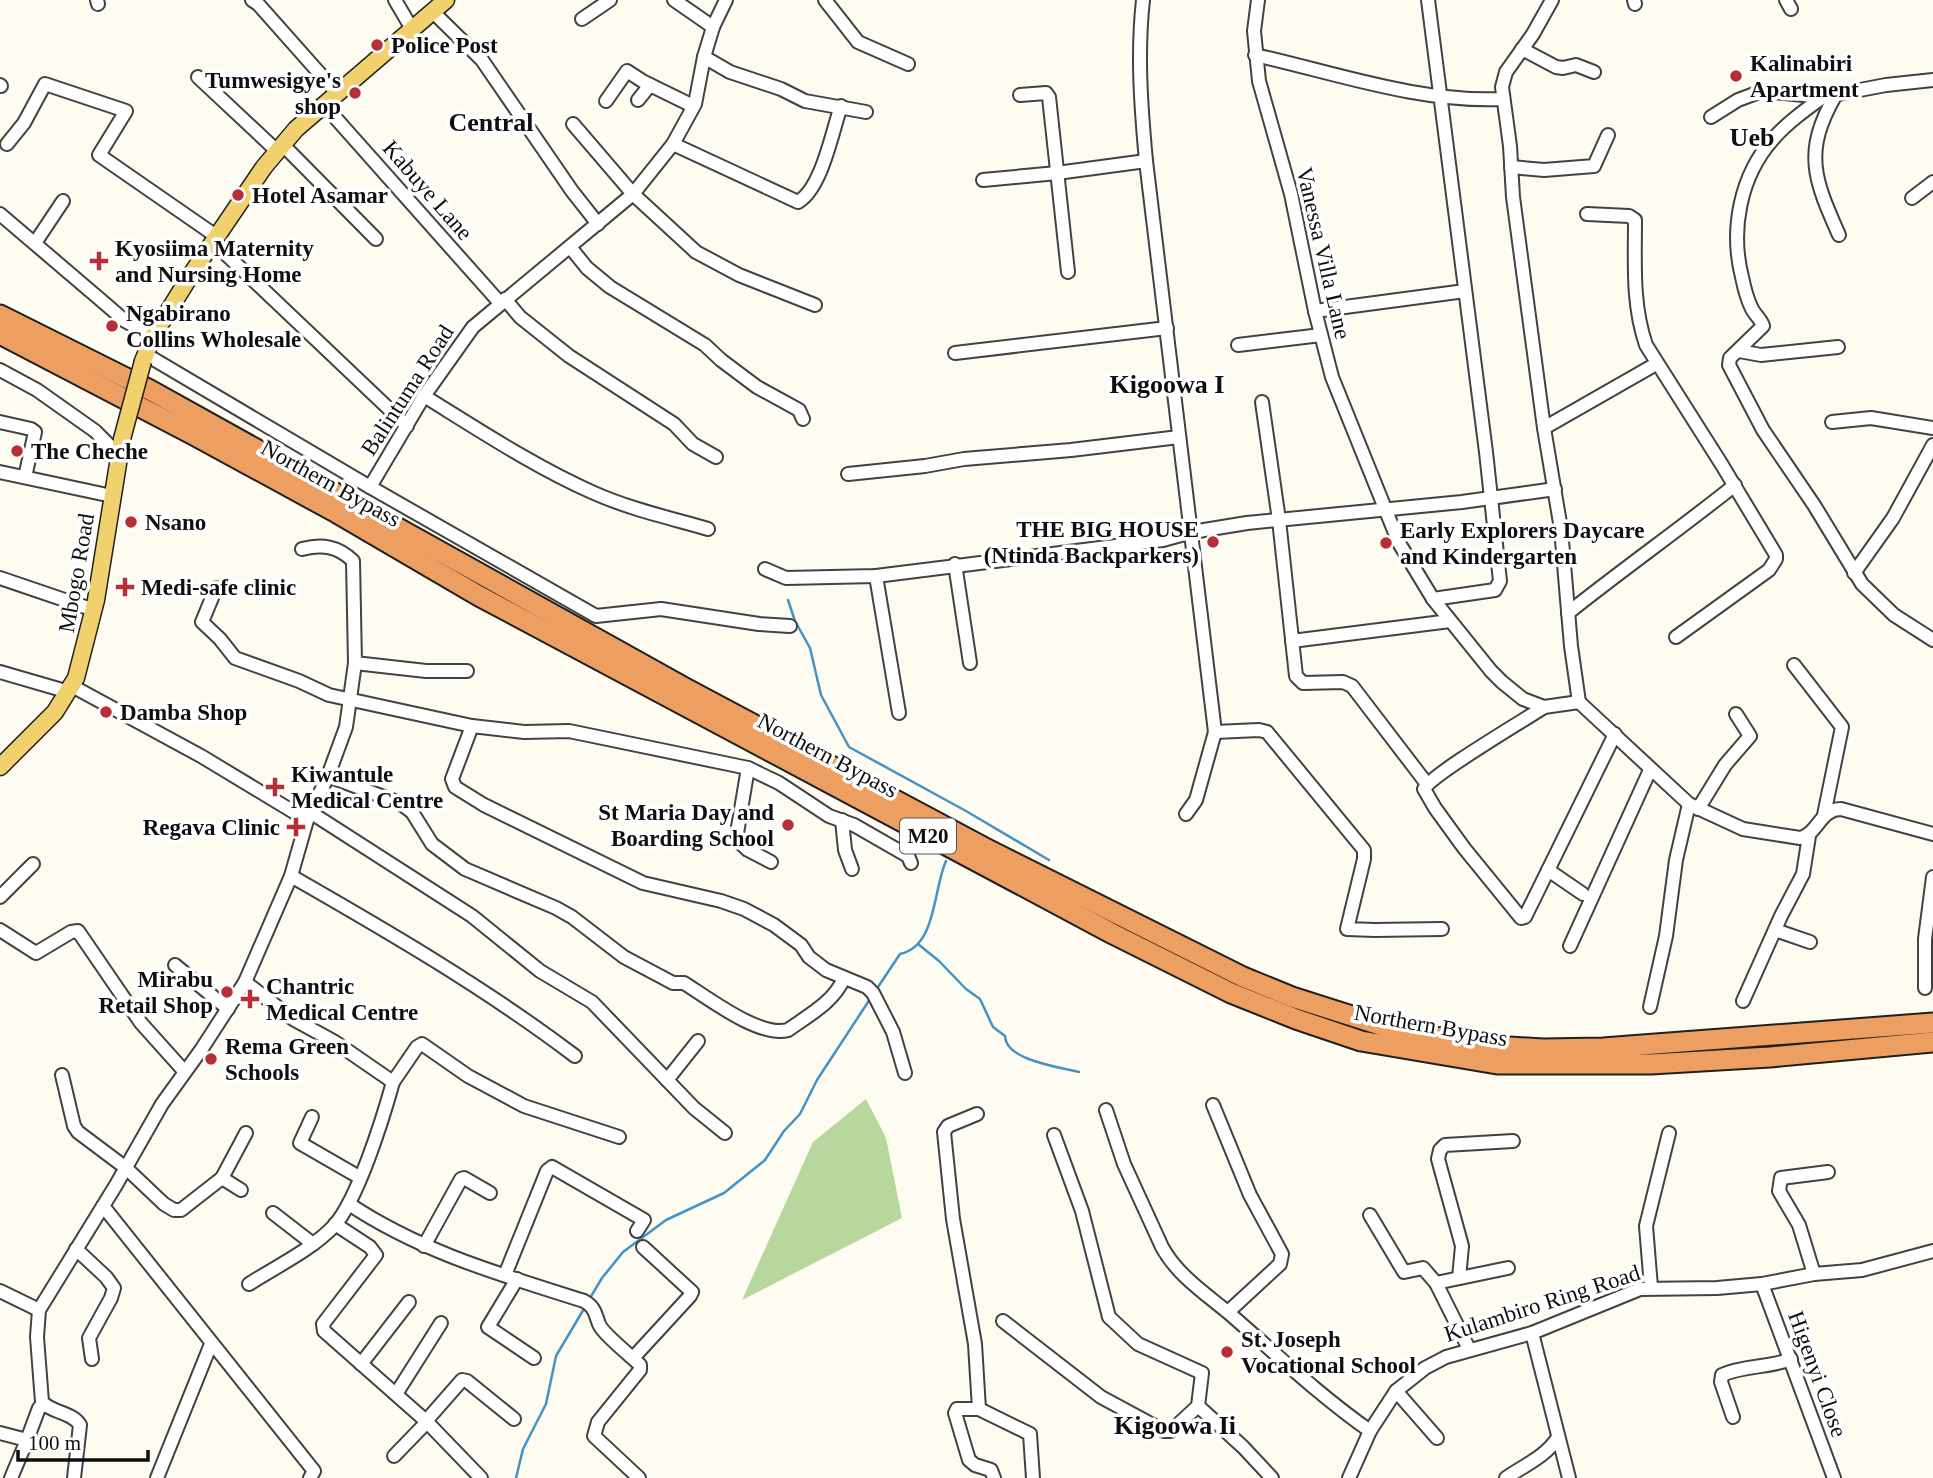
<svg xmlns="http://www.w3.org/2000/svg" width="1933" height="1478" font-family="Georgia,serif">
<rect width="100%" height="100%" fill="#fefcf1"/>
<!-- forest -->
<path fill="#b7d79c" d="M866,1099L886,1138L902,1218L742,1300L813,1142Z"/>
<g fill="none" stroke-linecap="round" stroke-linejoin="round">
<!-- stream -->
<g stroke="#4393c6" stroke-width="2.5">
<path d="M788,600L795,621L810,648L821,695L849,747L966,811L1049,860"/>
<path d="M918,944L939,961L966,989L980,999L993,1027L1005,1036C1005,1060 1059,1067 1079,1072"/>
<path d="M876,990L900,954C937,946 933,889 946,861"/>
<path d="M590,1298L602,1278L623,1252L666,1220L724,1193L765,1160L784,1131L800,1114L817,1080L870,999"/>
<path d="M516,1478L523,1449L546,1404L556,1356L585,1307"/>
</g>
<!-- minor casing -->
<g stroke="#424242" stroke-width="16">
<g id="minor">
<path d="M97,0L98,4"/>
<path d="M252,0L258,4L337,93"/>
<path d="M395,0L412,29"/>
<path d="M674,0L713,27"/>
<path d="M825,0L858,42L908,64"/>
<path d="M1143,0C1137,54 1141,107 1146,161L1215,732L1259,730L1267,732L1364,850V859L1347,929L1375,930L1442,929"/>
<path d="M1258,0L1254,31L1259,81L1291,194L1315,311L1332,377L1399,543L1433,599L1491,671L1502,682L1523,699L1544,707L1579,702L1689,804L1743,829L1800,838C1818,834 1820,809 1841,809L1933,834"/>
<path d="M1428,0L1486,452L1500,581L1495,590L1433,599"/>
<path d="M1552,0L1533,34L1506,72L1502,87L1510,146L1513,197L1544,428L1561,529L1571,646L1579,702"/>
<path d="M1634,0L1635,4"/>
<path d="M1786,0L1791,9"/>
<path d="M432,11L482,60L572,191L598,224"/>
<path d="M582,19L610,0"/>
<path d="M1522,49L1556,67L1563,68L1576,65L1594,72"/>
<path d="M1255,55C1336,73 1419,103 1503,99"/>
<path d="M704,57L730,72L781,89L805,101L866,112"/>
<path d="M198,77L278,152"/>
<path d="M0,85L1,86"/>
<path d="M1020,95L1046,93L1049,97L1068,272"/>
<path d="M1835,96C1803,152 1814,179 1839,235"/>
<path d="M1823,97C1805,110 1787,123 1773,139C1740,176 1730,230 1742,277C1744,287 1747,299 1752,309C1755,315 1761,319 1763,326L1730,358L1729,365L1763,430L1814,505L1862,584L1894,615L1933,640"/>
<path d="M638,100L650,85"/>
<path d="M606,101L627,71L644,82L693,106"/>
<path d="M324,105L500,303"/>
<path d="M1711,117L1738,100L1762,91L1823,97L1886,85L1933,80"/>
<path d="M573,124L633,194L696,252L739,275L815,305"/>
<path d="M7,144L24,123L45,84L126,111L99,155L216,236"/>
<path d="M673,144L798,202C822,188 832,132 841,106"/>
<path d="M283,145L376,239"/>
<path d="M1511,167L1544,170L1594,166L1608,135"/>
<path d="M983,180L1057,173L1146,161"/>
<path d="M1912,198L1933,182"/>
<path d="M0,214L109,307L125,321L153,336"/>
<path d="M1587,214L1629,216L1635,220C1635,263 1632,304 1646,345L1722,465L1776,555V559L1769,570L1676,637"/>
<path d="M212,241L407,426"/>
<path d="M35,243L63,201"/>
<path d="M570,247L587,268L610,287L705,345L721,360L757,387L799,410L803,419"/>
<path d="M505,299L520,317L569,356L674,424L693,444L716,457"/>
<path d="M1315,311L1465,291"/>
<path d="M1238,345L1321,335"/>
<path d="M1739,351L1761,355L1838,347"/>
<path d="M955,353L1167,328"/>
<path d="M145,354L370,487L596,616L661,609L759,624L790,626"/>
<path d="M0,370L37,390L95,431L109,445L118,462"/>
<path d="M424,396C479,430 535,467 594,493C630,509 670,518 708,529"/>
<path d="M1262,402L1279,520L1296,676L1303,683L1343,682L1352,686L1427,784"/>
<path d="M0,422L31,429L35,432L25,477"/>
<path d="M1832,422L1871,418L1933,428"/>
<path d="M1544,428L1656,364"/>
<path d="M0,472L112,496"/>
<path d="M848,474L925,466L964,459L1071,450L1179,437"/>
<path d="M370,487L424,396L473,327L633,194L673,144L695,104L704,57L713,27L726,0"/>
<path d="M955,564L970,663"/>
<path d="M765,569L786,578L876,576L1163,540L1192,532L1247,523L1462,502L1555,489"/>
<path d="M1854,573L1893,518L1933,445"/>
<path d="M876,576L899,713"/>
<path d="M0,578L94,610"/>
<path d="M216,588L202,622L220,639L235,658L299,681L329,695L472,726L524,732L569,731L748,768L736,839L748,850L771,862"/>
<path d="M1568,613C1623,569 1680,529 1735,485"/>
<path d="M1292,641L1450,621"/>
<path d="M355,663L426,671H467"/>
<path d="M1794,665L1842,727L1824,815"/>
<path d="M0,672L69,692"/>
<path d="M72,686L201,756L307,820"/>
<path d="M1544,707C1523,721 1432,774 1424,789L1435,808L1464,848L1521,918L1525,917L1615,734"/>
<path d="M472,726L452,779L455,787L484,805L643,883L721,901L744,909L774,925L801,945L809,957L826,970L867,987L873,993L893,1032L905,1073"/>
<path d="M748,768L779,783L829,816L854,825L908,856L911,863"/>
<path d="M328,776L400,803L412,812L432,844L465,869L556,908L572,917L624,957L673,983H684C708,998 760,1038 788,1030C809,1015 834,1002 844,978"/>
<path d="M1698,809L1725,765L1750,736L1736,714"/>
<path d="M310,812L472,916L540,971L592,1002L694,1108L725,1133"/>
<path d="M1186,814L1196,800L1215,732"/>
<path d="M842,820L845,850L852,869"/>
<path d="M1548,870L1583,894"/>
<path d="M291,876C389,932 485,988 575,1056"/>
<path d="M0,897L33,864"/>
<path d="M0,930L36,953L71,932L78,931L141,1023L184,1071"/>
<path d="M1775,930L1810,942"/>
<path d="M1570,946L1650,770"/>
<path d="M175,965L228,1009"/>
<path d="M245,982L293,1019L335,1042L393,1082C383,1118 358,1199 334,1226C311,1250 277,1266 249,1284"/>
<path d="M1925,988V939L1933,877"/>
<path d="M1743,1001L1781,916L1803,874L1809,836"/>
<path d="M1650,1007L1666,936L1676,860L1689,804"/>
<path d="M62,1075L74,1126L78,1132L126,1168L164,1204L174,1210H181L222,1178L241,1190"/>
<path d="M667,1080L698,1041"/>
<path d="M393,1082L417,1047L422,1044L468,1076L524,1106L619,1137"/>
<path d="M1213,1105L1250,1195L1282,1254L1280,1264L1228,1312"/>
<path d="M1106,1110L1124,1164L1162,1247C1177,1275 1206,1294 1230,1314C1276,1354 1320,1396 1370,1431"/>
<path d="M977,1114L948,1126L944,1132L953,1219L975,1344L979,1409"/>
<path d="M312,1117L300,1143L359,1177"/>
<path d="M222,1178L246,1133"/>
<path d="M349,1204C421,1252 502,1275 584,1301C595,1307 595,1314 599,1324C602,1333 632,1357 640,1365V1370L598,1422L594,1436L639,1478"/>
<path d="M103,1206L314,1471L310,1478"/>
<path d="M273,1213L313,1244"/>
<path d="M1370,1215L1404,1272L1423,1268L1436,1283L1469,1349"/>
<path d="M335,1224L370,1247L376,1255L323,1324L324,1331L426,1421L481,1478"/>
<path d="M424,1246L461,1179L464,1178L490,1193"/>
<path d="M76,1249L106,1277L114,1288L111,1298L89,1338L92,1359"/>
<path d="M1814,1274L1799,1225L1779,1191L1781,1178L1828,1172"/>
<path d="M505,1275L547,1171L552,1167L644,1220L637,1231"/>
<path d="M1459,1278L1462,1246L1438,1159L1440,1150L1445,1145L1513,1141"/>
<path d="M517,1279L488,1327L534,1358"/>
<path d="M1436,1283L1508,1268"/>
<path d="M1762,1284L1834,1478"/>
<path d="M1651,1287L1646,1226L1669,1133"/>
<path d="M0,1291L39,1310"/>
<path d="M1003,1321L1101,1397L1164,1431H1171L1198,1406L1202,1373L1138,1344L1109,1317L1082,1211L1054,1135"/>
<path d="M1532,1333L1569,1478"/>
<path d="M633,1358L690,1296L692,1292L643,1247"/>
<path d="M361,1364L409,1302"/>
<path d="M1396,1391L1437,1438"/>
<path d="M396,1394L441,1323"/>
<path d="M1198,1406L1243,1447L1272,1478"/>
<path d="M1733,1417L1721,1382L1722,1375C1744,1365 1769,1368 1791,1359"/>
<path d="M426,1421L462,1380L467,1381L514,1419"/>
<path d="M0,1433L27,1440L39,1408L44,1405"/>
<path d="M394,1456L427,1422"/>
<path d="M11,1478L27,1440"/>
<path d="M74,1478L80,1425C72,1412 52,1413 42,1402L37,1337L39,1310L116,1185L162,1104L201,1050L245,982L291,876L307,820L328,776L346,727L355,663L353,561C338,546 322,544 302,549"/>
<path d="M157,1478L211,1344"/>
<path d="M994,1478L991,1470L975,1465L969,1460L955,1413L957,1409H979L1030,1434L1033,1478"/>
<path d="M1349,1478L1370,1431L1396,1391L1425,1368L1446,1357L1532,1333L1640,1289L1717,1288L1762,1284L1814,1274L1862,1270L1933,1251"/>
<path d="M1506,1478C1523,1466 1547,1456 1558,1437"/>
</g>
</g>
<!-- major casing -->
<g stroke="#202020" stroke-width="19">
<g id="major">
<path d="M143,361L153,336L192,273L264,167L296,129L446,0"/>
<path d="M0,767L55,712L76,678L96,600L122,439"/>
</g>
</g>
<!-- highway casing -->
<g stroke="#202020" stroke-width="23">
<g id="highway">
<path d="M0,315L150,390L687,689L983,847L1243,977L1292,997L1402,1032L1494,1046L1543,1049L1603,1048L1933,1023"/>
<path d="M0,334L192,434L337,513L479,596L1113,934L1231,993L1296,1019L1361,1041L1497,1064H1651L1770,1057L1933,1042"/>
</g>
</g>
<!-- minor -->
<use href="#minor" stroke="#fff" stroke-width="12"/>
<!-- major -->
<use href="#major" stroke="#f1d06e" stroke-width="16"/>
<!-- highway -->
<use href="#highway" stroke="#ec9f61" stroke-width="19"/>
<!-- major-bridge casing -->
<g stroke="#202020" stroke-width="19" stroke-linecap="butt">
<path id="major-bridge" d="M122,439L143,361"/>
</g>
<!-- major-bridge -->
<use href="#major-bridge" stroke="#f1d06e" stroke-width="16"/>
</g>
<!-- markers -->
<g fill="#b82e36" stroke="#fff" stroke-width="2.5">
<circle cx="377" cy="45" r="7"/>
<circle cx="1736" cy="76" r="7"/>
<circle cx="355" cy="93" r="7"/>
<circle cx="238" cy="195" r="7"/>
<path d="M95.5 250.5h7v7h7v7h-7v7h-7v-7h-7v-7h7z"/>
<circle cx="112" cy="326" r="7"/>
<circle cx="17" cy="451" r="7"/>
<circle cx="131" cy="522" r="7"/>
<circle cx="1213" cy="542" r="7"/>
<circle cx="1386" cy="543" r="7"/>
<path d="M121.5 576.5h7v7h7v7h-7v7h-7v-7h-7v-7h7z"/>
<circle cx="106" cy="712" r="7"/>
<path d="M271.5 776.5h7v7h7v7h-7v7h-7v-7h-7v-7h7z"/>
<circle cx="788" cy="825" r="7"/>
<path d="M292.5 816.5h7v7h7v7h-7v7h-7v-7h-7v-7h7z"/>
<circle cx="227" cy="992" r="7"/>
<path d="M246.5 988.5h7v7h7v7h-7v7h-7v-7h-7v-7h7z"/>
<circle cx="211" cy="1059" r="7"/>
<circle cx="1227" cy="1352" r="7"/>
</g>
<g text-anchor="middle" stroke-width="7" stroke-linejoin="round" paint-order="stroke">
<!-- shield labels -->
<rect fill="#fff" stroke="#575757" stroke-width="2" x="900" y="818.5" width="56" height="35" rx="5"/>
<g font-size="21" font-weight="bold" fill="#0f0f0f">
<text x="928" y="843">M20</text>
</g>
<!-- poi labels -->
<g font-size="23" font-weight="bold" fill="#0f0f0f" stroke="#fff" text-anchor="start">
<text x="391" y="53">Police Post</text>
<text x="1750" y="71">Kalinabiri<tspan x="1750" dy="26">Apartment</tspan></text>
<text x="341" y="88" text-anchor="end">Tumwesigye's<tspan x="341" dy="26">shop</tspan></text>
<text x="252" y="203">Hotel Asamar</text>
<text x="115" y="256">Kyosiima Maternity<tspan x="115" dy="26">and Nursing Home</tspan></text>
<text x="126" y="321">Ngabirano<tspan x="126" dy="26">Collins Wholesale</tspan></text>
<text x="31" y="459">The Cheche</text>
<text x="145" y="530">Nsano</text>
<text x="1199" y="537" text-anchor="end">THE BIG HOUSE<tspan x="1199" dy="26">(Ntinda Backparkers)</tspan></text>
<text x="1400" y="538">Early Explorers Daycare<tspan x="1400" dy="26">and Kindergarten</tspan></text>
<text x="141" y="595">Medi-safe clinic</text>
<text x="120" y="720">Damba Shop</text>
<text x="291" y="782">Kiwantule<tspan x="291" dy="26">Medical Centre</tspan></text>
<text x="774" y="820" text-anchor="end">St Maria Day and<tspan x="774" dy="26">Boarding School</tspan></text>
<text x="280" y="835" text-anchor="end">Regava Clinic</text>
<text x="213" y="987" text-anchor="end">Mirabu<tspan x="213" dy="26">Retail Shop</tspan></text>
<text x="266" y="994">Chantric<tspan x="266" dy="26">Medical Centre</tspan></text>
<text x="225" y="1054">Rema Green<tspan x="225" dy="26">Schools</tspan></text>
<text x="1241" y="1347">St. Joseph<tspan x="1241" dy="26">Vocational School</tspan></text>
</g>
<!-- street labels -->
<g font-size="23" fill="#0f0f0f" stroke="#fff">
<text transform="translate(428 190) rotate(49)" y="8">Kabuye Lane</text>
<text transform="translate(1324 253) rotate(77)" y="8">Vanessa Villa Lane</text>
<text transform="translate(407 390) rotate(-57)" y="8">Balintuma Road</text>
<text transform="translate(331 483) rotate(29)" y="8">Northern Bypass</text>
<text transform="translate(76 573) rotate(-80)" y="8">Mbogo Road</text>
<text transform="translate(828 755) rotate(28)" y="8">Northern Bypass</text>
<text transform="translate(1431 1025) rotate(10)" y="8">Northern Bypass</text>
<text transform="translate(1542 1303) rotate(-18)" y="8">Kulambiro Ring Road</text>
<text transform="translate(1818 1374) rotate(70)" y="8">Higenyi Close</text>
</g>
<!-- quarter labels -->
<g font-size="26" font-weight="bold" fill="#0f0f0f" stroke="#fff">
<text x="491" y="131">Central</text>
<text x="1752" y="146">Ueb</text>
<text x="1167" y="393">Kigoowa I</text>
<text x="1175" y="1434">Kigoowa Ii</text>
</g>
</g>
<!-- scale -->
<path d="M18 1450v10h130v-10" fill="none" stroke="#0f0f0f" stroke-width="3.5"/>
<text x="28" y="1450" font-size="21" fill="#0f0f0f" stroke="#ffffff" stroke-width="5" paint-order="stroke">100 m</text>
</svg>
